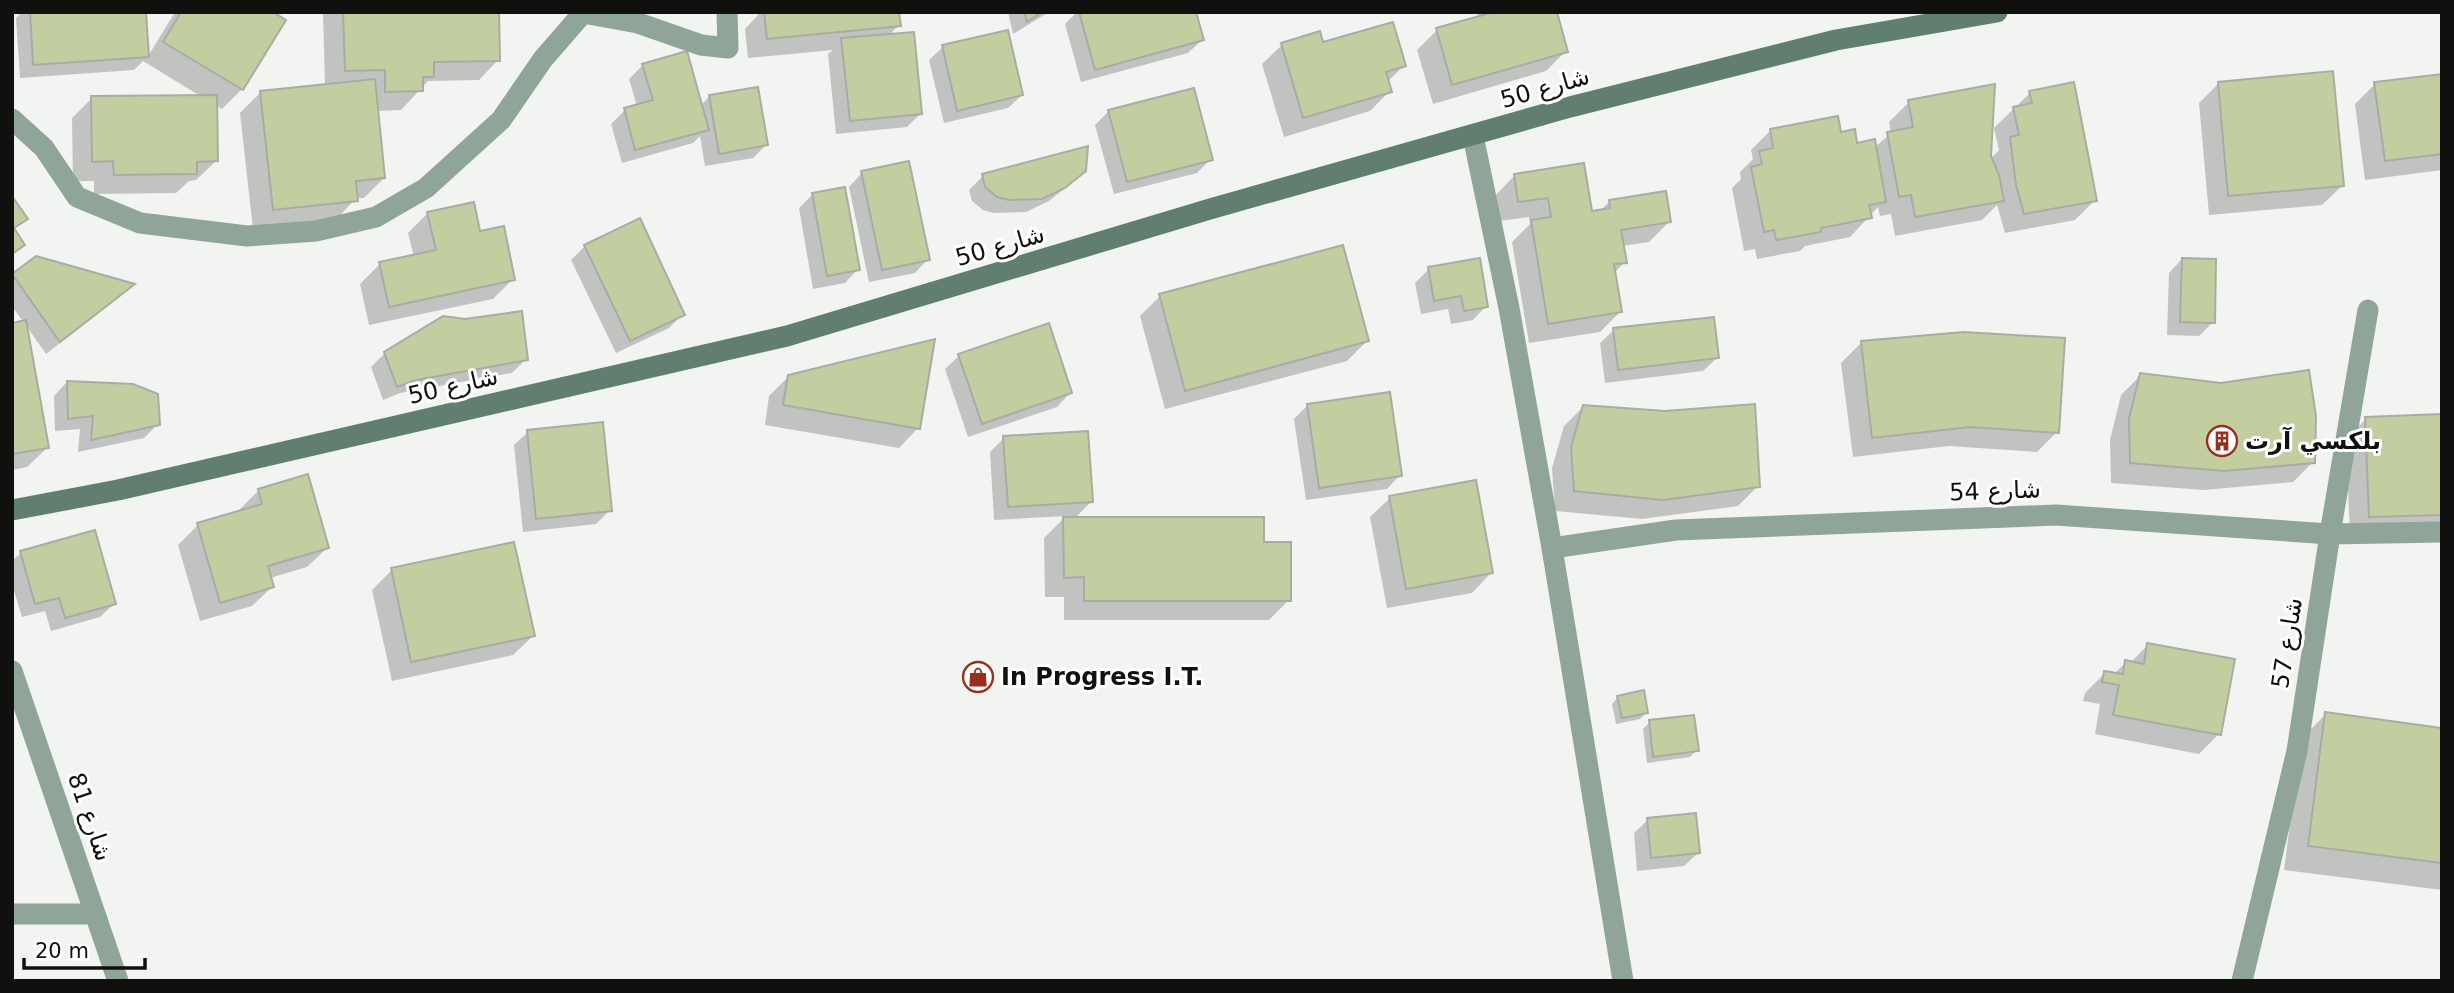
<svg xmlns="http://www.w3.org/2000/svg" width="2454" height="993" font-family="'DejaVu Sans','Noto Sans Arabic',sans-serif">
<rect width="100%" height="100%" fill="#f1f4f0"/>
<!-- shadow -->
<g fill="#0003">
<path d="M22,12H145L147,58L175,12H270L284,21L242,89L222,109L215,105L216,161L196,180L189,181L176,193L94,194V181H73L72,118L92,98L202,97L143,61L134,70L20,78L16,18Z"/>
<path d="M323,12H497L498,60L479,80L428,81L401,110L376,111L384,178L364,198H356L336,220L253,229L240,113L260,93L325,86Z"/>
<path d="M758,12H898L899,25L888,36L921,113L907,127L836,134L828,54L833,50L748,58L745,29L758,15Z"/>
<path d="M1008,12H1049L1013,34Z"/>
<path d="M1077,12H1194L1202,40L1188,53L1081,82L1065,24Z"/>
<path d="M1477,12H1501L1566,51L1546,71L1433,104L1417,50L1437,30L1479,18Z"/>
<path d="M1282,45H1321L1404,66L1387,82L1390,91L1370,111L1284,137L1262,64Z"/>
<path d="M943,47L1022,95L1008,108L944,123L929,60Z"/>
<path d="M643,65L700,106L709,97L766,145L753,158L705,166L700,136L693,143L622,163L611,124L625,110L637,106L629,79Z"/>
<path d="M2442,75V170L2365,180L2355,104L2375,84Z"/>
<path d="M2219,83L2342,186L2322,205L2209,215L2199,103Z"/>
<path d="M2030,93L2095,200L2075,220L2005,233L1997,205L1982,220L1895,236L1891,214L1880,216L1878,207L1850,237L1805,246L1800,251L1757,259L1755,249L1744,251L1732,188L1741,179L1740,172L1753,159L1751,150L1771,130L1840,134L1856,145L1875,147L1891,133L1889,122L1909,102L1990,159L1999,150L1994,128Z"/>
<path d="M1109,111L1211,159L1197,173L1114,194L1095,125Z"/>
<path d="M862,173L928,259L915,273L869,282L849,187Z"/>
<path d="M983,176L1070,184L1049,201L1026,212L994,213L983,210L972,201L969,190Z"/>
<path d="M1514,176L1590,213L1600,211L1610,201L1669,222L1649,242L1622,246L1625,262L1614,273L1620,312L1600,332L1529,343L1512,242L1530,224L1529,217L1499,221L1495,196Z"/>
<path d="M813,194L858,269L845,283L813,289L799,208Z"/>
<path d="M428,213L479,233L513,279L493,299L369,325L360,284L380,264L414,257L408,233Z"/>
<path d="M585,246L683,314L669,328L616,353L571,260Z"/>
<path d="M37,258L131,284L119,297L46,354L25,324L47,448L27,467L12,470V325L24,323L12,306V274Z"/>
<path d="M2182,259L2213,322L2199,336L2167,335L2169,273Z"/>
<path d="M1429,269L1486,306L1473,320L1451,324L1448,309L1421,314L1415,283Z"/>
<path d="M1160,296L1367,341L1347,361L1165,409L1140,316Z"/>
<path d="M466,321L526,359L512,373L400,393L383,400L371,367L385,353Z"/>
<path d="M1614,330L1717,358L1703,371L1605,383L1600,343Z"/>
<path d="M1861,343L2057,432L2037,452L1949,446L1853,457L1841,363Z"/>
<path d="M959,356L1070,393L1057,407L968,437L945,369Z"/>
<path d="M2141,375L2313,462L2293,482L2204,490L2111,483L2110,440L2121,395Z"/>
<path d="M789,376L918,428L899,448L765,425L769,396Z"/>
<path d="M67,382L158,424L144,438L78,452L80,429L55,431L54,396Z"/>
<path d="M1307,406L1400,475L1387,489L1306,500L1294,419Z"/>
<path d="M1584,406L1758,486L1738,506L1642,519L1555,511L1552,468L1564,426Z"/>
<path d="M2442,416V534L2350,536L2346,439L2366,419Z"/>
<path d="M528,432L610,510L596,524L523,532L514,445Z"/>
<path d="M1004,438L1091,502L1075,518L1262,544L1289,600L1269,620H1064V597H1045L1044,538L1066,516L994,520L990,452Z"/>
<path d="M259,490L327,548L307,567L270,578L272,587L252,606L200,621L178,545L198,525L240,513L239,510Z"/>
<path d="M1390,498L1491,573L1472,593L1387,608L1370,517Z"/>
<path d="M21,553L114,604L100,617L51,631L45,611L22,617L12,584V561Z"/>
<path d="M392,570L533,636L513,655L392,681L372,590Z"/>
<path d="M2148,645L2219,734L2199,754L2095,734L2100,704L2083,701L2085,693L2105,673L2113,675L2126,662L2130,663Z"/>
<path d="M1618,697L1647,712L1640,719L1616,724L1612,704Z"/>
<path d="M2326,714L2442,729V890L2284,870L2301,739Z"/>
<path d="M1650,722L1697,750L1690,757L1647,763L1643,729Z"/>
<path d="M1648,820L1698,853L1684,866L1637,871L1634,833Z"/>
</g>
<!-- building -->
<g fill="#c3cea0" stroke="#aaaba6" stroke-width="2">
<path d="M30,12H146L149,57L33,65Z"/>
<path d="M181,12H273L286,20L243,90L163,42Z"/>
<path d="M343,12H499L500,61L434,62V77H423V91L385,92V70L345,71Z"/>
<path d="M764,12H899L901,26L767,39Z"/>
<path d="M1024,12H1042L1027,22Z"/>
<path d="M1079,12H1196L1204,40L1095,70Z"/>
<path d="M1494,12H1557L1568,52L1452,85L1436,28Z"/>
<path d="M1393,22L1406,66L1386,72L1392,92L1303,118L1281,43L1320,31L1323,42Z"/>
<path d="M1008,30L1023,95L957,111L942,45Z"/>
<path d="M914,32L922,114L850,121L841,38Z"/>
<path d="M687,51L709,130L635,150L624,108L653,100L642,64Z"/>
<path d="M2333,71L2344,186L2228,196L2218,82Z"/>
<path d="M2442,74V154L2385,161L2374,82Z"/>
<path d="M375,79L385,178L356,181L358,201L273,210L260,91Z"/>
<path d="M2074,82L2097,201L2024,214L2016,185L2010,137L2019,135L2013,107L2032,103L2029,91Z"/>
<path d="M1995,84L1991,156L1999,175L2004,201L1915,217L1911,195L1899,197L1887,132L1913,127L1908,100Z"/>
<path d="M758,87L768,145L719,154L709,95Z"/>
<path d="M1194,88L1213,160L1127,182L1108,110Z"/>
<path d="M217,95L218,161L197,162V174L114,175L113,161L92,162L91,96Z"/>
<path d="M1838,116L1841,132L1855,129L1857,143L1875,139L1886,202L1869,205L1872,218L1821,228V232L1776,240L1774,230L1764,232L1751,167L1762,164L1759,151L1773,148L1770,129Z"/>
<path d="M1088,146L1086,171L1065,188L1042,199L1009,200L997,197L985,187L982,174Z"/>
<path d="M909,161L930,260L882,270L861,171Z"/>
<path d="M1584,163L1592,211L1610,208L1609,200L1666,191L1671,222L1621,230L1627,263L1614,264L1622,312L1548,324L1531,220L1551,217L1548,198L1518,202L1514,174Z"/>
<path d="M845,187L860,270L827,276L812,193Z"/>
<path d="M12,196L28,219L14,228L25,245L12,254Z"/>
<path d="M474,202L480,231L504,226L515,280L389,307L379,262L436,250L427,212Z"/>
<path d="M640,218L685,315L630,341L584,245Z"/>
<path d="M1343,245L1369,341L1185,391L1159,294Z"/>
<path d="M36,256L135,284L60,342L12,274Z"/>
<path d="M1480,258L1488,307L1464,311L1461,296L1434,301L1428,267Z"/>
<path d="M2182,258L2216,259L2215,323L2180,322Z"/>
<path d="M522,311L528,360L416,380L397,387L384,352L443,316L465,319Z"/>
<path d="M1714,317L1719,358L1618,370L1613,328Z"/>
<path d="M26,320L49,448L12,454V323Z"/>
<path d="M1049,323L1072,393L982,424L958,354Z"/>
<path d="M1964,332L2065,338L2059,433L1970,427L1872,438L1861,341Z"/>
<path d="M935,339L920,429L783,405L788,375Z"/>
<path d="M2309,370L2316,416L2315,463L2224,471L2130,463L2129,419L2140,373L2221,383Z"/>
<path d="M67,381L133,384L158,394L160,425L91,440L93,416L68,419Z"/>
<path d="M1390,392L1402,476L1319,488L1307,404Z"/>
<path d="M1755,404L1760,487L1663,500L1574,491L1571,447L1583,405L1665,411Z"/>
<path d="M2442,414V515L2369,517L2365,417Z"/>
<path d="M603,422L612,511L536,519L527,430Z"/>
<path d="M1088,431L1093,502L1008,507L1003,436Z"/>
<path d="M308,474L329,548L268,566L274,587L220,603L197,523L262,504L258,489Z"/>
<path d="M1476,480L1493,573L1406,589L1389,496Z"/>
<path d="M1063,517H1264V542H1291V601H1084V577L1064,578Z"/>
<path d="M95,530L116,604L65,618L59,598L35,604L20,551Z"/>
<path d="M514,542L535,636L411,662L391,568Z"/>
<path d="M2147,643L2235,659L2221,735L2113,715L2119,685L2102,682L2104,671L2123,674L2125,660L2144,664Z"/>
<path d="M1644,690L1648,713L1622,718L1617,696Z"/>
<path d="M2325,712L2442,728V863L2308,846Z"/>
<path d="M1694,715L1699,751L1653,757L1649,720Z"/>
<path d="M1696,813L1700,853L1651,858L1647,818Z"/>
</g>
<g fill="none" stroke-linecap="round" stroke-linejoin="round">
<!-- lane -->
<path stroke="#90a59a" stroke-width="21" d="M12,914H95"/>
<!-- street -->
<g stroke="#90a59a" stroke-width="21">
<path d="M12,119L44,148L77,197L140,223L247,236L316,231L376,217L426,188L501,120L543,59L583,13L638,23L701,45L728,48L727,12"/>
<path d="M1473,136L1509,308L1552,548L1623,981"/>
<path d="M1552,548L1676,530L2056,515L2330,534L2442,532"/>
<path d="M12,671L118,981"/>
<path d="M2242,981L2297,751L2330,534L2368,310"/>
</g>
<!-- secondary -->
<path stroke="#617f6f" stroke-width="21" d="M12,510L118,490L787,336L1210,209L1570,107L1836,40L1997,12"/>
</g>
<!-- icons -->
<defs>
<g id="building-ring" transform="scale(1.575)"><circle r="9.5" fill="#fff" stroke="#982f1b" stroke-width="1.5"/><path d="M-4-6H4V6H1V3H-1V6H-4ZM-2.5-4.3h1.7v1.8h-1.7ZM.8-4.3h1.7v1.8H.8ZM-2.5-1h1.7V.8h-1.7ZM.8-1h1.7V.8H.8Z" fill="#982f1b"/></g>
<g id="shop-ring" transform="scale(1.575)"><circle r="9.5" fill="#fff" stroke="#982f1b" stroke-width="1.5"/><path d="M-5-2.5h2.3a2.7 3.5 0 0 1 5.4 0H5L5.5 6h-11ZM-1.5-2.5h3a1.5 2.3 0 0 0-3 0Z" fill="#982f1b"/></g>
</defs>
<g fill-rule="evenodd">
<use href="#building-ring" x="2222" y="441"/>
<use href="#shop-ring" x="978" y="677"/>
</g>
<g text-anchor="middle" stroke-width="6" stroke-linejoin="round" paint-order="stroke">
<!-- street labels -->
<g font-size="24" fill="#10110f" stroke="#fff">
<text transform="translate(1545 88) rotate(-16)" y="8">شارع 50</text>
<text transform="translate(1000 246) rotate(-16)" y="8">شارع 50</text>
<text transform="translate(453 386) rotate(-13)" y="8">شارع 50</text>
<text transform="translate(1995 491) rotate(-2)" y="8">شارع 54</text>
<text transform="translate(2287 643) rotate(-81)" y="8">شارع 57</text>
<text transform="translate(90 817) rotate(71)" y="8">شارع 81</text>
</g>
<!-- poi labels -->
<g font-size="24" font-weight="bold" fill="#10110f" stroke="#fff" text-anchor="start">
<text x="2245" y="449">بلكسي آرت</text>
<text x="1001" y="685">In Progress I.T.</text>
</g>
</g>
<!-- border -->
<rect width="2454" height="993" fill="none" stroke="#10110f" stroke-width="28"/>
<!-- scale -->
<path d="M24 958v10h121v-10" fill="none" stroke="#10110f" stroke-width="3.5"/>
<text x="35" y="958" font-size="21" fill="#10110f" stroke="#ffffff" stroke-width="5" paint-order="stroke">20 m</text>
</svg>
